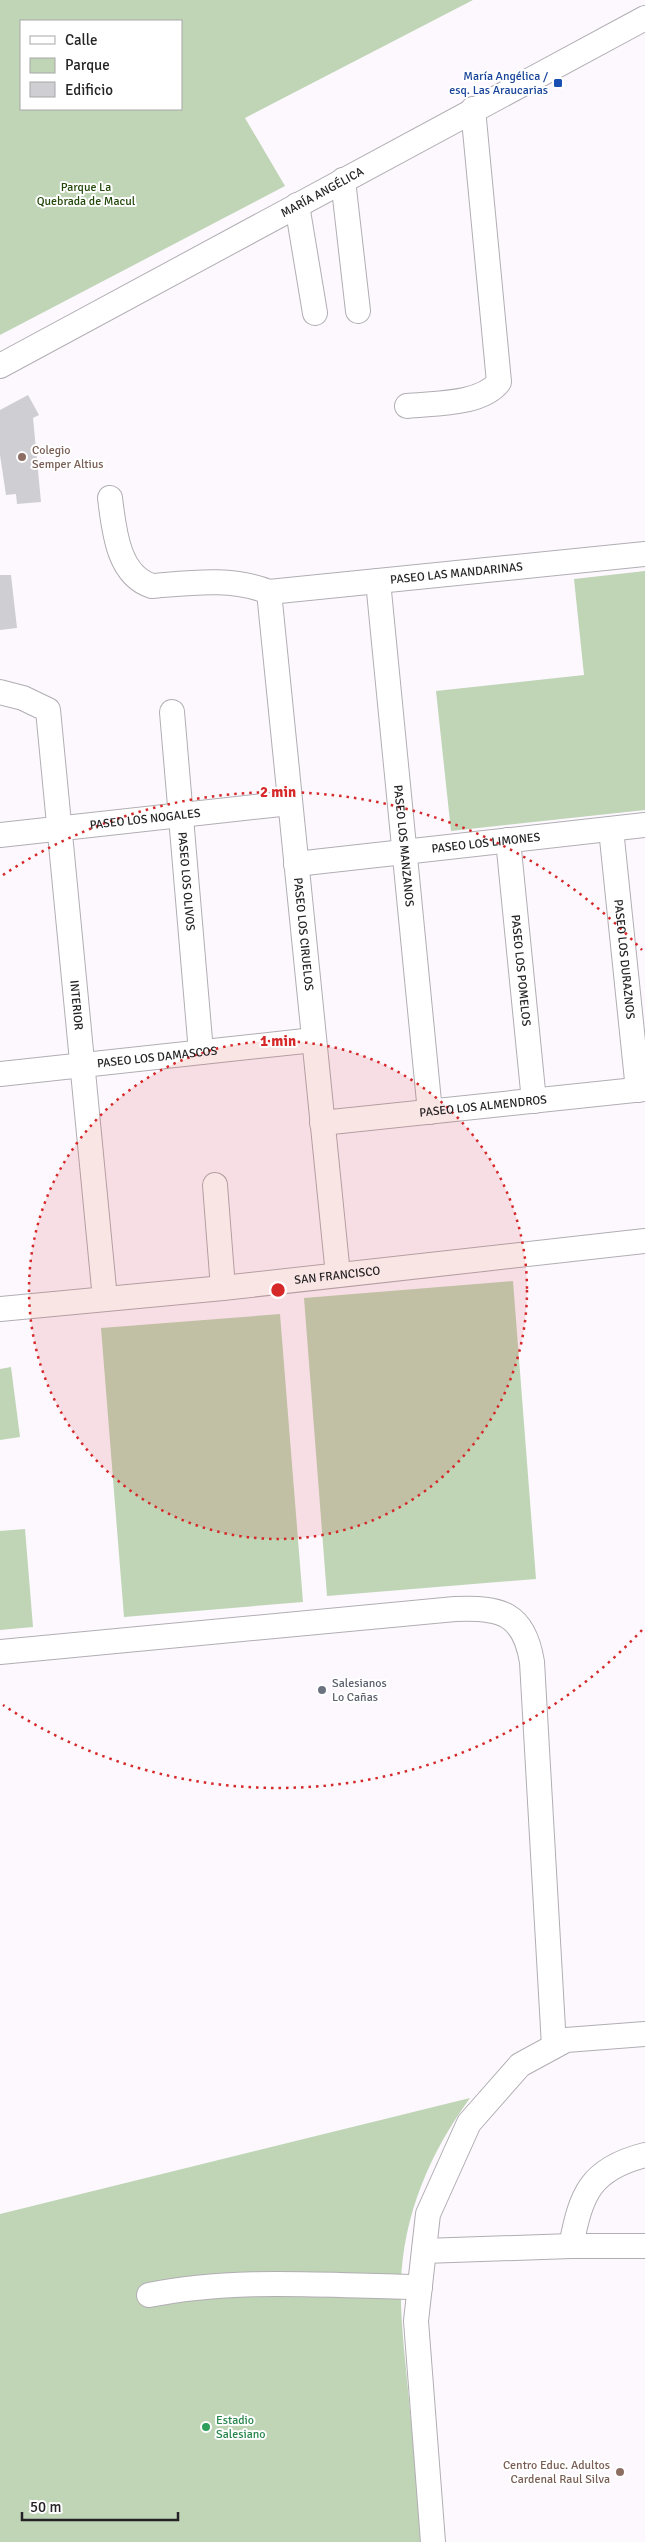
<svg xmlns="http://www.w3.org/2000/svg" width="645" height="2542" font-family="Signika,sans-serif">
<rect width="100%" height="100%" fill="#fcf8fe"/>
<!-- green -->
<g fill="#bfd5b6" fill-rule="evenodd">
<path d="M0,0H473L245,118L285,186L0,335ZM21,21H181V109H21Z"/>
<path d="M645,571V810L451,831L436,691L584,675L574,579Z"/>
<path d="M513,1281L536,1579L327,1596L304,1298Z"/>
<path d="M280,1314L303,1602L124,1617L101,1328Z"/>
<path d="M11,1367L20,1437L0,1440V1369Z"/>
<path d="M25,1529L33,1627L0,1630V1531Z"/>
<path d="M470,2098C430,2153 403,2215 401,2284C400,2319 405,2355 408,2390C413,2441 417,2491 422,2542H0V2214Z"/>
</g>
<!-- building -->
<g fill="#cfced3">
<path d="M28,395L39,415L33,418L41,502L17,504L16,494L6,495L0,455V410Z"/>
<path d="M0,575H11L17,628L0,630Z"/>
</g>
<g fill="none" stroke-linecap="round" stroke-linejoin="round">
<!-- minor casing -->
<g stroke="#b1aeb3" stroke-width="26">
<g id="minor">
<path d="M343,180L358,311"/>
<path d="M297,205L315,313"/>
<path id="s1" d="M0,366L645,18"/>
<path d="M407,406C434,403 481,405 499,382L473,109"/>
<path id="s2" d="M110,498C114,528 117,575 152,586C190,583 232,577 269,592L645,554"/>
<path id="s3" d="M378,581L430,1112"/>
<path id="s4" d="M269,592L338,1275"/>
<path id="s5" d="M0,692L23,698L48,710L105,1299"/>
<path id="s6" d="M172,712L201,1052"/>
<path id="s7" d="M611,829L638,1090"/>
<path id="s8" d="M0,835L290,803"/>
<path id="s9" d="M508,840L534,1101"/>
<path id="s10" d="M296,864L645,825"/>
<path id="s11" d="M0,1074L314,1040"/>
<path id="s12" d="M322,1123L645,1089"/>
<path d="M215,1185L223,1288"/>
<path id="s13" d="M0,1309L223,1288L645,1241"/>
<path d="M0,1652L455,1609C501,1607 524,1613 532,1662L554,2046"/>
<path d="M571,2246C581,2194 590,2169 645,2155"/>
<path d="M424,2251L571,2246H645"/>
<path d="M149,2295C238,2277 330,2286 420,2287"/>
<path d="M433,2542L416,2321L428,2214L469,2123L520,2065L566,2040L645,2034"/>
</g>
</g>
<!-- minor -->
<use href="#minor" stroke="#fff" stroke-width="24"/>
</g>
<!-- distance rings -->
<circle cx="278" cy="1290" r="249" fill="#d62828" fill-opacity=".12"/>
<g fill="none" stroke="#d62828" stroke-width="2.5" stroke-dasharray="2.5 5">
<circle cx="278" cy="1290" r="249"/>
<path d="M642 1630A498 498 0 0 1 3 1705M3 875A498 498 0 0 1 642 950"/>
</g>
<!-- markers -->
<rect fill="#1a4fb4" stroke="#fff" stroke-width="2" x="553" y="78" width="10" height="10" rx="2.5"/>
<g fill="#8d6e63" stroke="#fff" stroke-width="2">
<circle cx="22" cy="457" r="5"/>
<circle cx="620" cy="2472" r="5"/>
</g>
<circle fill="#6b7280" stroke="#fff" stroke-width="2" cx="322" cy="1690" r="5"/>
<circle fill="#2e9e5b" stroke="#fff" stroke-width="2" cx="206" cy="2427" r="5"/>
<g text-anchor="middle" stroke-width="4" stroke-linejoin="round" paint-order="stroke">
<!-- transit labels -->
<g font-size="12" fill="#164399" stroke="#fff" text-anchor="end">
<text x="548" y="80">María Angélica /<tspan x="548" dy="14">esq. Las Araucarias</tspan></text>
</g>
<!-- park labels -->
<g font-size="12" fill="#224809" stroke="#fff">
<text x="86" y="191">Parque La<tspan x="86" dy="14">Quebrada de Macul</tspan></text>
</g>
<!-- street labels -->
<g font-size="12" fill="#252325" stroke="#fff">
<text dy="4" stroke="none"><textPath href="#s1" startOffset="366">MARÍA ANGÉLICA</textPath></text>
<text dy="4" stroke="none"><textPath href="#s2" startOffset="410">PASEO LAS MANDARINAS</textPath></text>
<text dy="4" stroke="none"><textPath href="#s8" startOffset="146">PASEO LOS NOGALES</textPath></text>
<text dy="4" stroke="none"><textPath href="#s10" startOffset="191">PASEO LOS LIMONES</textPath></text>
<text dy="4" stroke="none"><textPath href="#s3" startOffset="266">PASEO LOS MANZANOS</textPath></text>
<text dy="4" stroke="none"><textPath href="#s6" startOffset="170">PASEO LOS OLIVOS</textPath></text>
<text dy="4" stroke="none"><textPath href="#s4" startOffset="344">PASEO LOS CIRUELOS</textPath></text>
<text dy="4" stroke="none"><textPath href="#s7" startOffset="131">PASEO LOS DURAZNOS</textPath></text>
<text dy="4" stroke="none"><textPath href="#s9" startOffset="131">PASEO LOS POMELOS</textPath></text>
<text dy="4" stroke="none"><textPath href="#s5" startOffset="348">INTERIOR</textPath></text>
<text dy="4" stroke="none"><textPath href="#s11" startOffset="158">PASEO LOS DAMASCOS</textPath></text>
<text dy="4" stroke="none"><textPath href="#s12" startOffset="162">PASEO LOS ALMENDROS</textPath></text>
<text dy="4" stroke="none"><textPath href="#s13" startOffset="339">SAN FRANCISCO</textPath></text>
</g>
<!-- education labels -->
<g font-size="12" fill="#785e54" stroke="#fff" text-anchor="start">
<text x="32" y="454">Colegio<tspan x="32" dy="14">Semper Altius</tspan></text>
<text x="610" y="2469" text-anchor="end">Centro Educ. Adultos<tspan x="610" dy="14">Cardenal Raul Silva</tspan></text>
</g>
<!-- worship labels -->
<g font-size="12" fill="#5b616d" stroke="#fff" text-anchor="start">
<text x="332" y="1687">Salesianos<tspan x="332" dy="14">Lo Cañas</tspan></text>
</g>
<!-- leisure labels -->
<g font-size="12" fill="#27864d" stroke="#fff" text-anchor="start">
<text x="216" y="2424">Estadio<tspan x="216" dy="14">Salesiano</tspan></text>
</g>
</g>
<circle cx="278" cy="1290" r="8" fill="#d62828" stroke="#fff" stroke-width="2.5"/>
<g font-size="15" text-anchor="middle" font-weight="bold" fill="#d62828" stroke="#fff" stroke-width="4" stroke-linejoin="round" paint-order="stroke">
<text x="278" y="797">2 min</text>
<text x="278" y="1046">1 min</text>
</g>
<!-- legend -->
<rect x="20" y="20" width="162" height="90" fill="#ffffff" stroke="#a8a7a8"/>
<rect x="30" y="36" width="25" height="8" fill="#ffffff" stroke="#a8a7a8"/>
<text x="65" y="45" font-size="15" fill="#252325">Calle</text>
<rect x="30" y="58" width="25" height="15" fill="#bfd5b6" stroke="#a8a7a8"/>
<text x="65" y="70" font-size="15" fill="#252325">Parque</text>
<rect x="30" y="82" width="25" height="15" fill="#cfced3" stroke="#a8a7a8"/>
<text x="65" y="95" font-size="15" fill="#252325">Edificio</text>
<!-- scale -->
<path d="M22 2512v8h156v-8" fill="none" stroke="#252325" stroke-width="2.5"/>
<text x="30" y="2512" font-size="15" fill="#252325" stroke="#ffffff" stroke-width="4" paint-order="stroke">50 m</text>
</svg>
